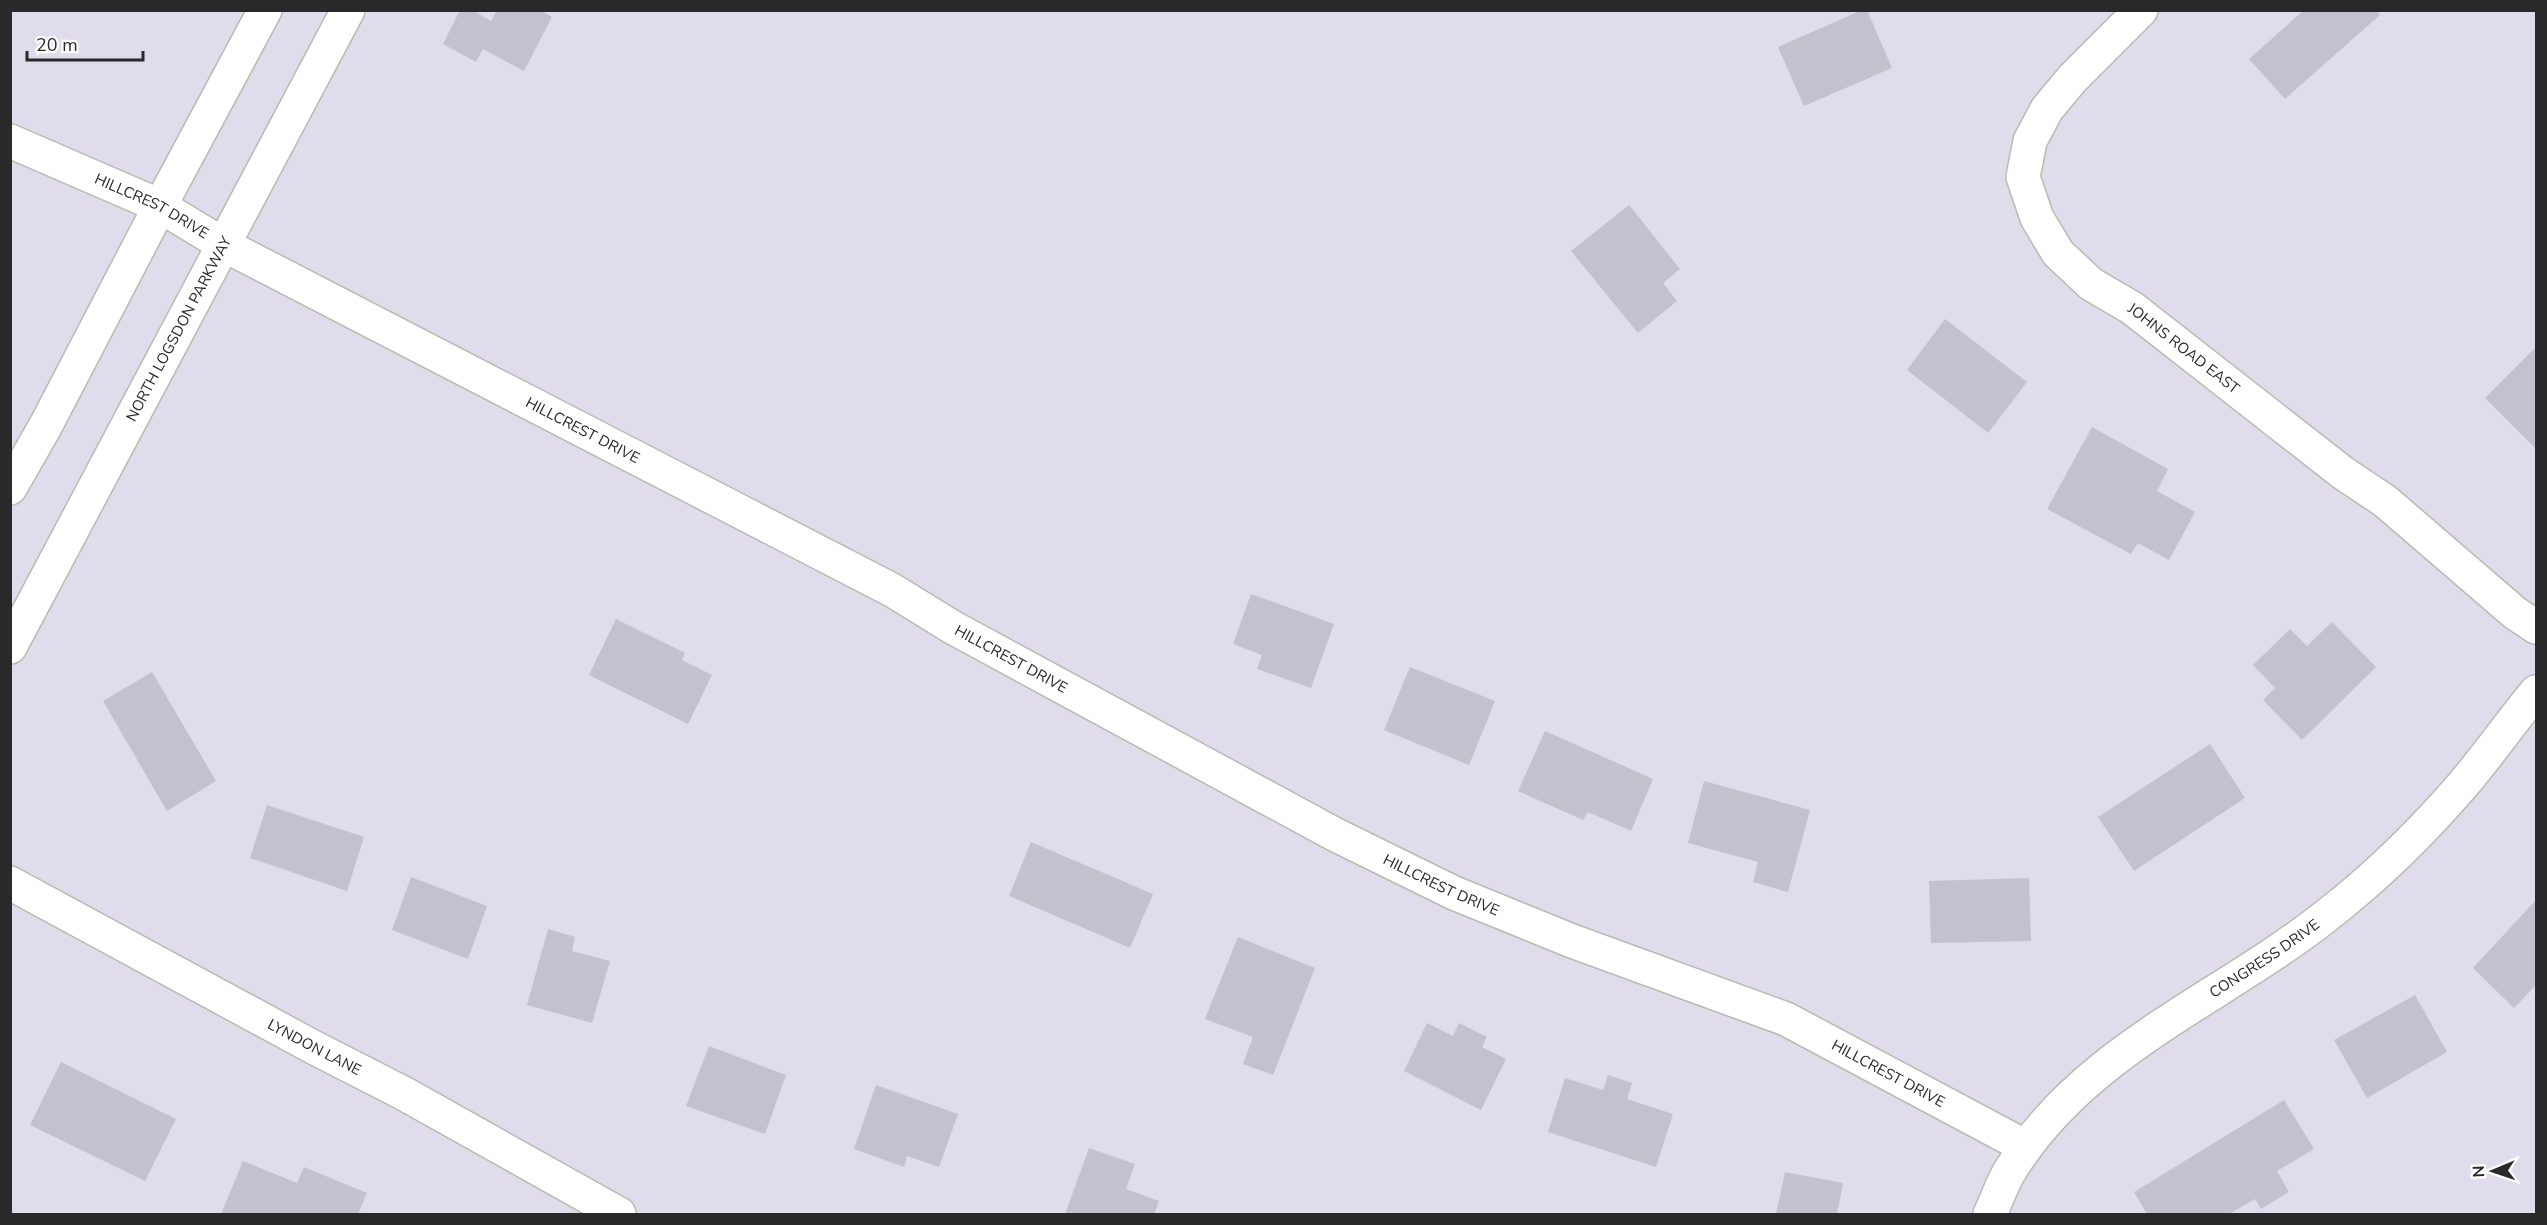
<svg xmlns="http://www.w3.org/2000/svg" width="2547" height="1225" font-family="'Nunito Sans',sans-serif">
<rect width="100%" height="100%" fill="#e0dceb"/>
<!-- building -->
<g fill="#c4c0cd">
<path d="M460,10H472L491,21L497,10H540L552,17L524,71L483,49L476,62L443,44Z"/>
<path d="M1862,10H1867L1892,68L1804,106L1778,47Z"/>
<path d="M2304,10H2376L2380,15L2285,99L2249,59Z"/>
<path d="M1629,205L1680,269L1663,283L1677,301L1638,333L1571,251Z"/>
<path d="M1945,319L2027,382L1988,433L1907,370Z"/>
<path d="M2536,347V449L2485,398Z"/>
<path d="M2092,427L2168,469L2157,491L2195,512L2169,560L2138,543L2131,554L2047,509Z"/>
<path d="M1251,594L1334,624L1311,688L1257,669L1262,655L1233,644Z"/>
<path d="M616,619L685,653L682,660L712,675L688,724L589,675Z"/>
<path d="M2332,622L2376,667L2302,740L2263,700L2275,688L2253,665L2290,629L2307,646Z"/>
<path d="M1410,667L1495,701L1469,765L1384,730Z"/>
<path d="M152,672L216,781L167,811L103,701Z"/>
<path d="M1545,731L1653,779L1631,831L1588,812L1583,820L1518,791Z"/>
<path d="M2210,744L2245,798L2134,871L2098,817Z"/>
<path d="M1704,781L1810,810L1788,892L1753,882L1758,862L1688,843Z"/>
<path d="M267,805L364,837L347,891L250,858Z"/>
<path d="M1031,842L1153,894L1130,948L1009,896Z"/>
<path d="M411,877L487,906L468,959L392,930Z"/>
<path d="M2029,878L2031,941L1931,943L1929,881Z"/>
<path d="M2536,900V985L2514,1008L2473,968Z"/>
<path d="M548,929L575,937L572,951L610,961L592,1023L527,1005Z"/>
<path d="M1238,937L1315,968L1273,1075L1243,1064L1253,1037L1205,1019Z"/>
<path d="M2415,995L2447,1052L2367,1098L2334,1040Z"/>
<path d="M1427,1023L1453,1036L1459,1023L1487,1037L1482,1047L1506,1059L1481,1110L1404,1071Z"/>
<path d="M709,1046L786,1075L765,1134L686,1106Z"/>
<path d="M61,1062L176,1119L145,1181L30,1125Z"/>
<path d="M1608,1075L1632,1083L1627,1099L1673,1114L1656,1167L1548,1132L1565,1078L1603,1090Z"/>
<path d="M876,1085L958,1114L939,1167L907,1156L904,1167L854,1149Z"/>
<path d="M2284,1100L2314,1149L2277,1171L2289,1192L2261,1209L2255,1199L2229,1214H2147L2134,1192Z"/>
<path d="M1089,1148L1135,1164L1126,1189L1159,1201L1154,1214H1065Z"/>
<path d="M243,1161L297,1183L304,1167L367,1193L358,1214H221Z"/>
<path d="M1785,1172L1843,1183L1837,1214H1776Z"/>
</g>
<g fill="none" stroke-linecap="round" stroke-linejoin="round">
<!-- minor casing -->
<g stroke="#b6bcaf" stroke-width="36">
<g id="minor">
<path id="s1" d="M2141,10L2072,79L2047,109L2030,141L2023,177L2037,218L2058,253L2091,284L2132,308L2343,473L2385,501L2515,613L2536,627"/>
<path id="s2" d="M10,141L160,206L224,245L892,590L952,627L1334,834L1454,893L1572,941L1786,1019L2026,1147"/>
<path id="s3" d="M10,883L313,1047L403,1093L619,1214"/>
<path id="s4" d="M1990,1214C1997,1200 2002,1183 2011,1169C2085,1050 2221,999 2326,916C2375,878 2420,834 2460,788C2487,757 2510,723 2536,692"/>
</g>
</g>
<!-- secondary casing -->
<g stroke="#b6bcaf" stroke-width="36">
<g id="secondary">
<path d="M10,488L46,425L160,206L265,10"/>
<path id="s5" d="M10,647L348,10"/>
</g>
</g>
<!-- minor -->
<use href="#minor" stroke="#fff" stroke-width="33"/>
<!-- secondary -->
<use href="#secondary" stroke="#fff" stroke-width="33"/>
</g>
<g text-anchor="middle" stroke-width="4.5" stroke-linejoin="round" paint-order="stroke">
<!-- street labels -->
<g font-size="15" fill="#292929" stroke="#fff">
<text dy="5" stroke="none"><textPath href="#s2" startOffset="156">HILLCREST DRIVE</textPath></text>
<text dy="5" stroke="none"><textPath href="#s5" startOffset="360">NORTH LOGSDON PARKWAY</textPath></text>
<text dy="5" stroke="none"><textPath href="#s1" startOffset="452">JOHNS ROAD EAST</textPath></text>
<text dy="5" stroke="none"><textPath href="#s2" startOffset="642">HILLCREST DRIVE</textPath></text>
<text dy="5" stroke="none"><textPath href="#s2" startOffset="1128">HILLCREST DRIVE</textPath></text>
<text dy="5" stroke="none"><textPath href="#s2" startOffset="1614">HILLCREST DRIVE</textPath></text>
<text dy="5" stroke="none"><textPath href="#s4" startOffset="382">CONGRESS DRIVE</textPath></text>
<text dy="5" stroke="none"><textPath href="#s3" startOffset="346">LYNDON LANE</textPath></text>
<text dy="5" stroke="none"><textPath href="#s2" startOffset="2100">HILLCREST DRIVE</textPath></text>
</g>
</g>
<!-- border -->
<rect width="2547" height="1225" fill="none" stroke="#292929" stroke-width="24"/>
<!-- north arrow -->
<g transform="translate(2493 1171) rotate(268)" stroke="#ffffff" stroke-width="4.5" paint-order="stroke">
<path d="M0-4.5L10 22L0 15L-10 22Z" fill="#292929"/>
<text y="-9" font-size="16" font-weight="bold" text-anchor="middle" fill="#292929">N</text>
</g>
<!-- scale -->
<path d="M27 51v9h116v-9" fill="none" stroke="#292929" stroke-width="3"/>
<text x="36" y="51" font-size="18" fill="#292929" stroke="#ffffff" stroke-width="4.5" paint-order="stroke">20 m</text>
</svg>
